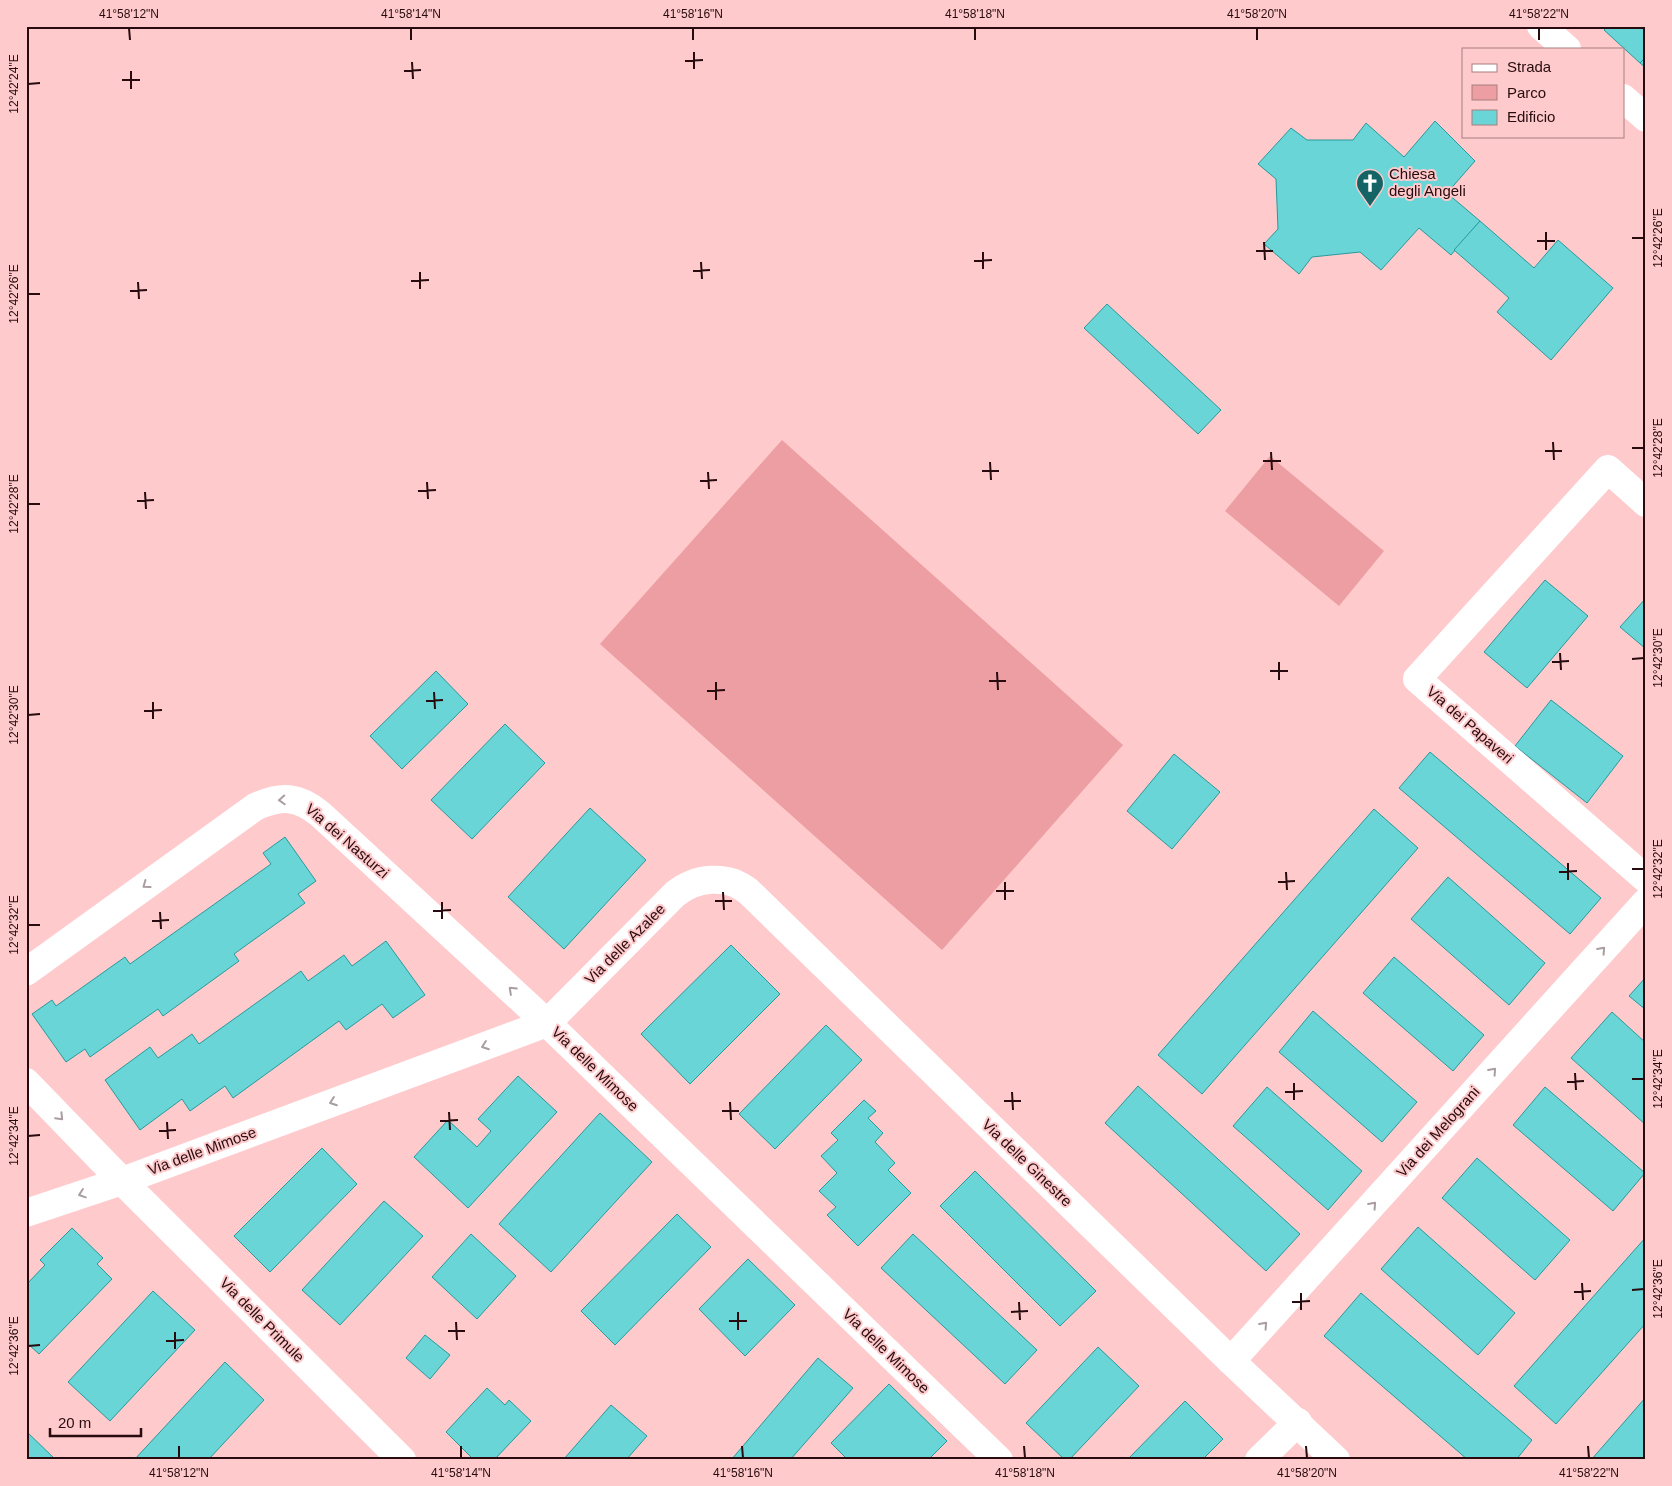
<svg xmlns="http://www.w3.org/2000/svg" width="1672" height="1486" font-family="Helvetica,sans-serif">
<rect width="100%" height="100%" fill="#fecacc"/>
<!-- green -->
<g fill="#ec9ea2">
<path d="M782,440L1123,745L942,950L600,644Z"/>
<path d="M1270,456L1384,551L1339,606L1225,511Z"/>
</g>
<!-- building -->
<g fill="#69d5d6" stroke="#269a9c">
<path d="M1608,26H1646V57L1640,63L1604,30Z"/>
<path d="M1646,57V68L1640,63Z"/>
<path d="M1435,121L1475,161L1447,193L1480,221L1451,255L1419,228L1381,270L1360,252L1312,257L1299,274L1264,244L1278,229L1276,179L1258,164L1291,128L1307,140H1353L1366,123L1404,157Z"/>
<path d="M1480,221L1534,268L1558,240L1613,288L1551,360L1497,312L1509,298L1454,250Z"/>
<path d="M1107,304L1221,410L1198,434L1084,328Z"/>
<path d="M1545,580L1588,616L1527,688L1484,652Z"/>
<path d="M1646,598V649L1620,627Z"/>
<path d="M436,671L468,704L402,769L370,736Z"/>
<path d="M1551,700L1623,756L1587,803L1515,746Z"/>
<path d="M505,724L545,763L472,839L431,800Z"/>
<path d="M1430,752L1601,898L1570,934L1399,788Z"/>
<path d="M1174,754L1220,792L1172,849L1127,811Z"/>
<path d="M590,808L646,860L564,949L508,897Z"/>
<path d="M1374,809L1418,848L1202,1094L1158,1055Z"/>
<path d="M285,837L316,881L298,894L305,903L234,954L239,961L163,1016L158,1009L90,1057L85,1049L66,1062L32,1014L52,1000L56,1006L125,957L130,964L271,864L263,853Z"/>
<path d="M1448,877L1545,963L1509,1005L1411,919Z"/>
<path d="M386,941L425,995L393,1018L382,1004L346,1030L339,1021L233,1098L225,1086L190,1111L182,1099L140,1130L105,1080L150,1047L158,1058L192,1034L199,1044L301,971L308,981L344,955L352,966Z"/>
<path d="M731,945L780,994L690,1084L641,1034Z"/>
<path d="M1394,957L1484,1035L1453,1071L1363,993Z"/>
<path d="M1646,977V1010L1629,996Z"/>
<path d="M1313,1011L1417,1102L1382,1142L1279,1052Z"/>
<path d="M1612,1012L1646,1043V1125L1571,1058Z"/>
<path d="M826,1025L862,1060L775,1149L739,1114Z"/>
<path d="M518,1076L557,1112L468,1208L414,1157L448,1120L477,1147L491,1131L478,1119Z"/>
<path d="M1138,1086L1300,1234L1266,1271L1105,1123Z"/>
<path d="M1267,1087L1362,1171L1328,1210L1233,1126Z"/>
<path d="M1545,1087L1645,1173L1613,1211L1513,1125Z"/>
<path d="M864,1100L876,1111L868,1118L883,1133L875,1142L895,1163L888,1170L911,1193L858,1246L827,1215L836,1207L819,1191L837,1173L821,1156L838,1140L831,1133Z"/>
<path d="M600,1113L652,1162L551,1272L499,1224Z"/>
<path d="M322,1148L357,1184L270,1272L234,1236Z"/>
<path d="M1477,1158L1570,1240L1535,1280L1442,1198Z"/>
<path d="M975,1171L1096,1291L1060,1326L940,1206Z"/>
<path d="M384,1201L423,1236L340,1325L302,1290Z"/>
<path d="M677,1214L711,1247L615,1345L581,1311Z"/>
<path d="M1418,1227L1515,1313L1478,1355L1381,1269Z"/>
<path d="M72,1228L103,1258L97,1264L112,1279L39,1354L26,1342V1285L45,1265L40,1260Z"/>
<path d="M471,1234L516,1276L477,1319L432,1277Z"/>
<path d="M913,1234L1037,1350L1005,1384L881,1268Z"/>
<path d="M1646,1237V1323L1556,1424L1514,1386Z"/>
<path d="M748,1259L795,1305L745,1356L699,1309Z"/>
<path d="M153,1291L195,1330L110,1421L68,1382Z"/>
<path d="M1361,1293L1532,1440L1516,1460H1468L1324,1336Z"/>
<path d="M425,1335L450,1355L430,1379L406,1358Z"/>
<path d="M1098,1347L1139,1386L1069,1460H1065L1026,1423Z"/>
<path d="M818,1358L853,1388L790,1460H731Z"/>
<path d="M225,1362L264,1400L208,1460H134Z"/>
<path d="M889,1384L947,1441L928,1460H848L831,1443Z"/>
<path d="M487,1388L505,1405L509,1400L531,1421L494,1460H474L446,1432Z"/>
<path d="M1646,1397V1460H1591Z"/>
<path d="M1185,1401L1223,1439L1202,1460H1127Z"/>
<path d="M611,1405L647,1436L626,1460H563Z"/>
<path d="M26,1431L56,1460H26Z"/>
</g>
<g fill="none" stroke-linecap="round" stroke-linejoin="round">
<!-- minor -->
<g stroke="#fff" stroke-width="28">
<path d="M1541,26L1567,49"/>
<path d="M1623,98L1646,118"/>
<path d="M1646,503L1608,469L1417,679L1646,879"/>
<path d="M26,972L255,807C281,795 298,796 320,814L547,1023L999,1460"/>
<path d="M26,1082L122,1181L402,1460"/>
<path d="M26,1213L122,1181L547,1023L675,894C696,877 727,874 748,891L1231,1361L1336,1460"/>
<path d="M1231,1361L1646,902"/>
<path d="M1259,1460L1298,1422"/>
</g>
</g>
<!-- one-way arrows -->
<defs><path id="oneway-chevron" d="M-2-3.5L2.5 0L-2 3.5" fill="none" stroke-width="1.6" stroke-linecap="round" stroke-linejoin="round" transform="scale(1.25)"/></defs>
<g stroke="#a99d9f">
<use href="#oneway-chevron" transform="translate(282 800) rotate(177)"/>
<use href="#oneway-chevron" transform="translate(146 885) rotate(144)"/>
<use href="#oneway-chevron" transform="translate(1602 950) rotate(-48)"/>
<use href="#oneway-chevron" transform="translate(512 990) rotate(-137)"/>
<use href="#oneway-chevron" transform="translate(485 1046) rotate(160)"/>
<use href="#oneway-chevron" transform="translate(1493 1071) rotate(-48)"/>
<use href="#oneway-chevron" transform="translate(333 1102) rotate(160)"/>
<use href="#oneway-chevron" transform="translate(60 1117) rotate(46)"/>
<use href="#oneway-chevron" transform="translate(82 1194) rotate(161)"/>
<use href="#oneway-chevron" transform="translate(1373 1205) rotate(-48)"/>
<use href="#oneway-chevron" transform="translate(1264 1325) rotate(-48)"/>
</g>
<!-- ticks -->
<path fill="none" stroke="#280b0e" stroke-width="2" d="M129,28L130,40M411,28V40M693,28V40M975,28V40M1257,28V40M1539,28V40M694,52V69M685,61L703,60M412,62L413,79M131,71V89M404,71L421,70M122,80H140M28,84L40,83M1546,232V250M1632,238H1644M1537,241H1555M1264,242L1265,260M1256,251H1273M983,252V269M974,261L992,260M701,262L702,279M693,271L710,270M420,272V289M411,281L429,280M138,282L139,299M130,291L147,290M28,294H40M1553,442L1554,460M1632,448H1644M1545,451H1562M1271,452L1272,470M1263,461H1281M990,462L991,480M982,471H999M708,472L709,489M700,481L717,480M427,482L428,499M418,491L436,490M145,492L146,509M137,501L154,500M28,504H40M1560,653L1561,670M1632,659L1644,658M1279,662V680M1552,662L1569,661M1270,671H1288M997,672L998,690M989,681H1006M716,682V700M707,691L725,690M434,692L435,709M426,701L443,700M153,702V719M144,711L162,710M28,715L40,714M1568,863V880M1632,869H1644M1286,872L1287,890M1559,872L1577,871M1005,882V900M1278,882L1295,881M996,891H1014M723,892L724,910M715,901H732M442,902V919M433,911L451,910M160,912L161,929M152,921L169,920M28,925H40M1575,1073L1576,1090M1632,1079H1644M1567,1082L1584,1081M1294,1083V1100M1012,1092L1013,1110M1285,1092L1303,1091M1004,1101H1021M730,1102L731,1120M722,1111H739M449,1112L450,1130M440,1121L458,1120M167,1122L168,1139M159,1131L176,1130M28,1136L40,1135M1582,1283L1583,1300M1632,1290L1644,1289M1574,1292L1591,1291M1301,1293V1310M1019,1302L1020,1320M1292,1302L1310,1301M738,1312V1330M1011,1312L1028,1311M729,1321H747M456,1322L457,1340M448,1331H465M175,1332V1349M166,1341L184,1340M28,1346L40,1345M179,1446V1458M461,1446V1458M742,1446L743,1458M1024,1446L1025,1458M1306,1446L1307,1458M1588,1446L1589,1458"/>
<!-- icons -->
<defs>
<g id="church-pin" transform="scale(1.4375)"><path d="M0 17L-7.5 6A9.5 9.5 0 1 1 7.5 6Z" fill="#146465" stroke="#fecacc"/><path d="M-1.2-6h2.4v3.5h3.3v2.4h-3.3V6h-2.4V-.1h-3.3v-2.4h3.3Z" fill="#fff"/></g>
</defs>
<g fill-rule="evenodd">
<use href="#church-pin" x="1370" y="183"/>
</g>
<g text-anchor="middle" stroke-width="4" stroke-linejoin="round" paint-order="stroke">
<!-- poi labels -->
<g font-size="15" fill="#280b0e" stroke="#fecacc" text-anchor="start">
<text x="1389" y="179">Chiesa<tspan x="1389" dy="17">degli Angeli</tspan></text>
</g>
<!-- street labels -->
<g font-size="15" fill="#280b0e" stroke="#fecacc">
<text transform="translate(1470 725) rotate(41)" y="5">Via dei Papaveri</text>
<text transform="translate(347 841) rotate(41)" y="5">Via dei Nasturzi</text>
<text transform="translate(625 944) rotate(-45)" y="5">Via delle Azalee</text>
<text transform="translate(595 1069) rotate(44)" y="5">Via delle Mimose</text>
<text transform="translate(1438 1132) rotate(-48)" y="5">Via dei Melograni</text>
<text transform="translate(202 1151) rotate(-20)" y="5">Via delle Mimose</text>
<text transform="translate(1027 1163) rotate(44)" y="5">Via delle Ginestre</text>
<text transform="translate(262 1320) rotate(45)" y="5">Via delle Primule</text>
<text transform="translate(886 1351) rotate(44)" y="5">Via delle Mimose</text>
</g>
</g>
<!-- border -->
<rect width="1672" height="1486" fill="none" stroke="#fecacc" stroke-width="55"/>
<!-- legend -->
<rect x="1462" y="48" width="162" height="90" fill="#fecacc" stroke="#a87e80"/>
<rect x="1472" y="64" width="25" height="8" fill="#ffffff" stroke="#a87e80"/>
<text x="1507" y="72" font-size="15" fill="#280b0e">Strada</text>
<rect x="1472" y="85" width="25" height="15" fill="#ec9ea2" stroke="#a87e80"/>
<text x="1507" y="98" font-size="15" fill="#280b0e">Parco</text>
<rect x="1472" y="110" width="25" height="15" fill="#69d5d6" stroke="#a87e80"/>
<text x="1507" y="122" font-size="15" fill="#280b0e">Edificio</text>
<!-- scale -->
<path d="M50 1428v8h91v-8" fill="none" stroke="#280b0e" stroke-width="2.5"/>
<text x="58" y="1428" font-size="15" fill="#280b0e" stroke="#fecacc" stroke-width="4" paint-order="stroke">20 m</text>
<rect x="28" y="28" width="1616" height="1430" fill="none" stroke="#280b0e" stroke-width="2"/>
<g font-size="12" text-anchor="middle" fill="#280b0e">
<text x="129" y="18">41°58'12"N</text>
<text x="411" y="18">41°58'14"N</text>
<text x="693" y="18">41°58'16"N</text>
<text x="975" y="18">41°58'18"N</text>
<text x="1257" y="18">41°58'20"N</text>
<text x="1539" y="18">41°58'22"N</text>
<text transform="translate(14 84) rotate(-90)" y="4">12°42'24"E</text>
<text transform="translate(1658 238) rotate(-90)" y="4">12°42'26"E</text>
<text transform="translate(14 294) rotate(-90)" y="4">12°42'26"E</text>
<text transform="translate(1658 448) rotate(-90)" y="4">12°42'28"E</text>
<text transform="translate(14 504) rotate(-90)" y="4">12°42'28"E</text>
<text transform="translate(1658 658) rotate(-90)" y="4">12°42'30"E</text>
<text transform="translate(14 715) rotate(-90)" y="4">12°42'30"E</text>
<text transform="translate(1658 869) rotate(-90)" y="4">12°42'32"E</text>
<text transform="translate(14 925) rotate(-90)" y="4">12°42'32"E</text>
<text transform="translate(1658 1079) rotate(-90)" y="4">12°42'34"E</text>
<text transform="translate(14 1136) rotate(-90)" y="4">12°42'34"E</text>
<text transform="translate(1658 1289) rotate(-90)" y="4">12°42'36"E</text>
<text transform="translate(14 1346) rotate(-90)" y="4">12°42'36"E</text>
<text x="179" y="1477">41°58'12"N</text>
<text x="461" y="1477">41°58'14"N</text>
<text x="743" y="1477">41°58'16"N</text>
<text x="1025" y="1477">41°58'18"N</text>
<text x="1307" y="1477">41°58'20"N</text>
<text x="1589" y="1477">41°58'22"N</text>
</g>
</svg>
